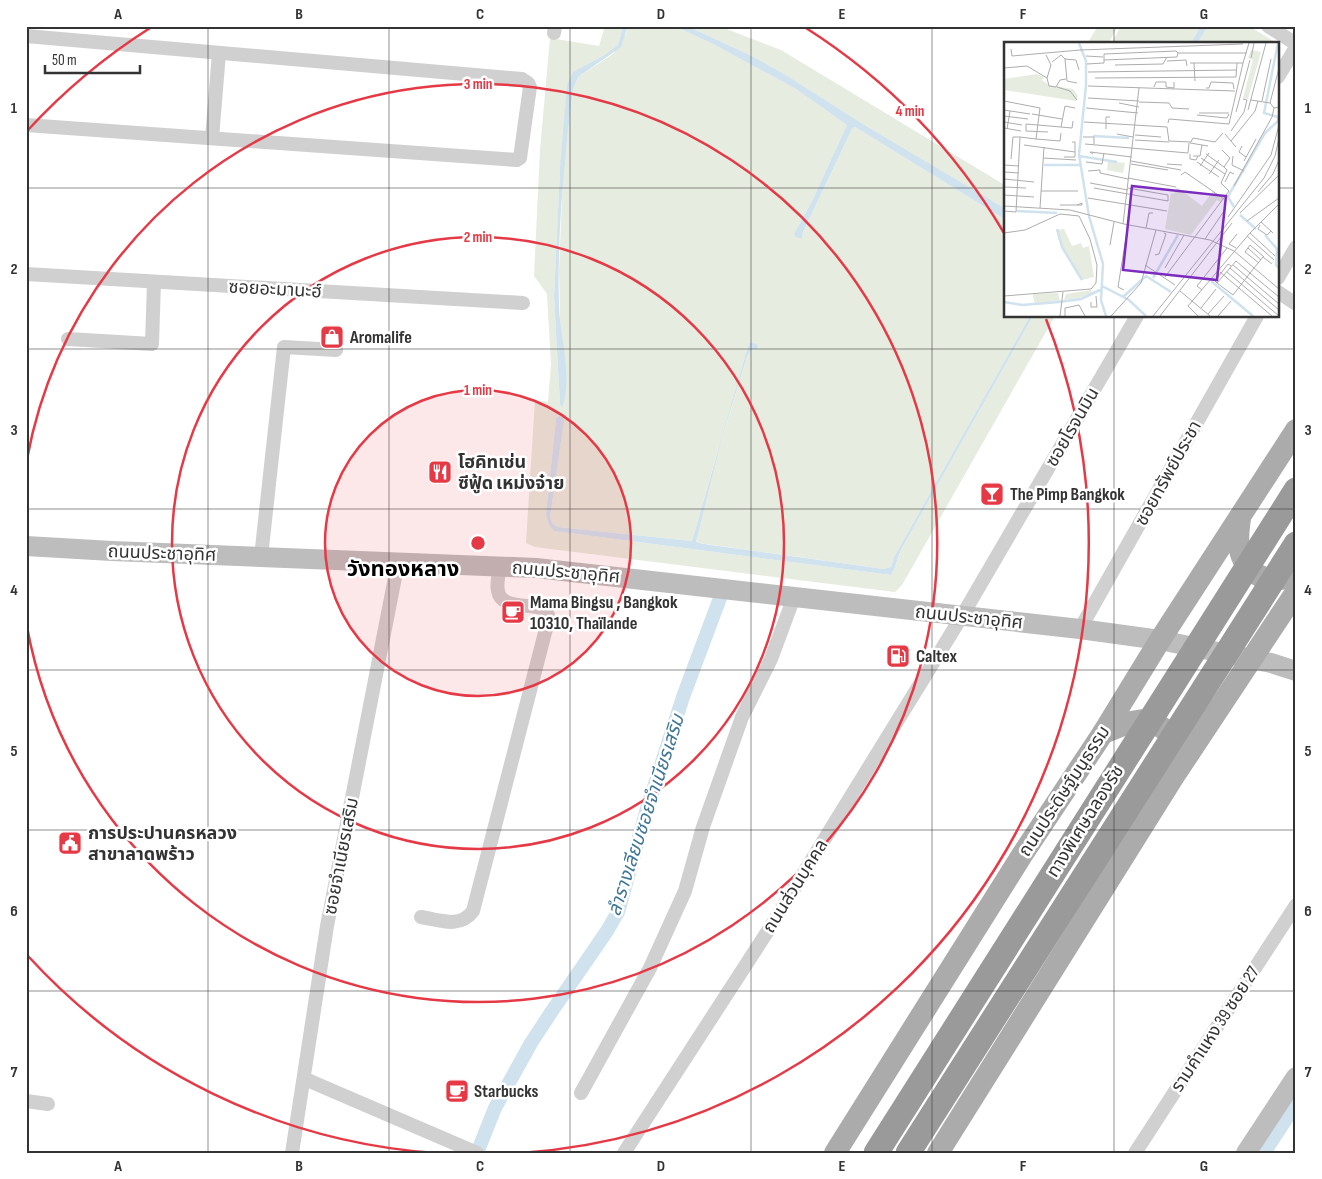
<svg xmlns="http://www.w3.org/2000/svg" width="1322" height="1179" font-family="'Sofia Sans Condensed','Noto Sans Thai',sans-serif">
<rect width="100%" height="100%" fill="#fff"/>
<!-- green -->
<g fill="#e6ecdf" fill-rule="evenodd">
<path d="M605,26H623L618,45L603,56L574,72L560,168L554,297L560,404L562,408L559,271L563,173L573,90L578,77L613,54L626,34L628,26H674L713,44L796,89L847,125L812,201L794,234L802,239L803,232L852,129L855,127L1006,220V316H1030L894,557L891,567L884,569L699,543L696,540L697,534L720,443L692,541L558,527L553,524L550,518L563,425V417L556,418L546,514L554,531L891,575C897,566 897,558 902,548L1033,316H1055L902,585L895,592L535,547L526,543L535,400L548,402L551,364L547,294L534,276L540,150L550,38L599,46ZM749,343L757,349L751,350L747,357L722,439Z"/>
<path d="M687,26H719L781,50L1003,184L1006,180V209L863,124L786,75L752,56Z"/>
<path d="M1098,26H1118L1108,44H1087Z"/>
<path d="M1121,26H1201L1190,44H1111Z"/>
<path d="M1208,26H1249L1278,44H1197Z"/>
</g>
<!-- water -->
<g fill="#cfe2ee">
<path d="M623,26H628L621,47L578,77L573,90C564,161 557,234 559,306C560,339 573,376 562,408L560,404L554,297L560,168L567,85L573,72L603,56L618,45Z"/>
<path d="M674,26H687L752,56L786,75L863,124L1006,209V220L855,127L852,129L803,232L802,239L796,237L794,234L812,201L847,125L796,89L713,44Z"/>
<path d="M1201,26H1208L1197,44H1190Z"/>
<path d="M1030,316H1033L902,548C897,557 897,566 891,575L554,531L549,525L546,514L556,418L560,416L563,417L564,420L550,518L553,524L558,527L692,541L749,343H753L758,345L757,349L751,350L747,357L721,441L696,541L699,543L711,545L884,569L891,567L894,557Z"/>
</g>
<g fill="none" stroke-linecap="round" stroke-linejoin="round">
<!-- canal -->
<g stroke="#cfe2ee" stroke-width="14">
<path d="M477,1153L495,1108L531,1043L552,1011L607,931L618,912L646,812L683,697L720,598"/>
<path d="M1264,1153L1296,1104"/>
</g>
<!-- street -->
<g stroke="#d0d0d0" stroke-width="14">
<path d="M1268,26L1296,44"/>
<path d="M554,33L555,26"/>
<path d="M26,36L522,79L528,83L530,87L520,158L517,160L26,125"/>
<path d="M1278,77L1296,47"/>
<path d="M212,138L219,53"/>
<path d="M26,274L523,303"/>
<path d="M1278,278L1296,247"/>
<path d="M1278,292L1296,304"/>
<path d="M68,339L152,344L154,282"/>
<path d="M261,557L284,347L336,350"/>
<path d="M1080,629L1257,316"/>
<path d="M421,917C439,920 460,929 473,911L548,621V615L544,609C531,603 501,610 498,591C496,583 499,574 500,566"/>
<path d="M305,1079L477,1153"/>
<path d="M581,1093L650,968L685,891L703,827L742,717L771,659L794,597"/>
<path d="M26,1101L48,1104"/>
<path d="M292,1153L327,926L398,562"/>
<path d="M624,1153L771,926L962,616L1137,316"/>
<path d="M1135,1153L1296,905"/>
</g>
<!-- secondary -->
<g stroke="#bdbdbd" stroke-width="20">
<path d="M26,546L112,551L536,568L1080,629L1160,640L1271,663L1296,671"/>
<path d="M1246,1153L1296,1077"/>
</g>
<!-- primary -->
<g stroke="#ababab" stroke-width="22">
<path d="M1240,518C1239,527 1237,537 1239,546C1244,575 1269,587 1296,574"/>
<path d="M1103,733L1131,722L1149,719L1170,733L1176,755"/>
<path d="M835,1153L1022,855L1103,733L1160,640L1296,430"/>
<path d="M938,1153L1174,776L1296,592"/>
</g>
<!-- highway -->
<g stroke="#9a9a9a" stroke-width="25">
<path d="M876,1153L1296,490"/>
<path d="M908,1153L1296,544"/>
</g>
</g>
<!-- grid -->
<path fill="none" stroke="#333" stroke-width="1" stroke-opacity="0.55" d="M208,26V1153M389,26V1153M570,26V1153M751,26V1153M932,26V1153M1114,26V44M26,188H1006M1278,188H1296M1114,316V1153M26,349H1296M26,509H1296M26,670H1296M26,830H1296M26,991H1296"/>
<!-- distance rings -->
<circle cx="478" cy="543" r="153" fill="#e63946" fill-opacity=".12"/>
<g fill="none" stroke="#e63946" stroke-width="2.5">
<circle cx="478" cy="543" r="153"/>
<circle cx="478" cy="543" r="306"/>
<path d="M27 459A459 459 0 1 1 27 627"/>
<path d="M435 1153A611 611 0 0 1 28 956M28 130A611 611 0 0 1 150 28M806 28A611 611 0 0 1 1004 233M1046 319A611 611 0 0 1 521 1153"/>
</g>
<!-- icons -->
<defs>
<g id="shop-square" transform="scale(1.25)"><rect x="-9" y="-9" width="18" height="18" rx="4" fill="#e63946" stroke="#fff"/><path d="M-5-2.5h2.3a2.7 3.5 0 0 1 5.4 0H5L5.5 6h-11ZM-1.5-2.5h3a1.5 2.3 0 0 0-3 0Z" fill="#fff"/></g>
<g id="restaurant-square" transform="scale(1.25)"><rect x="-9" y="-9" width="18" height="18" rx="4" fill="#e63946" stroke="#fff"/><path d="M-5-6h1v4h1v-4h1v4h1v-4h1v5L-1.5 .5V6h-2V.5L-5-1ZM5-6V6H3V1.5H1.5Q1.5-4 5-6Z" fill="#fff"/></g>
<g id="bar-square" transform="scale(1.25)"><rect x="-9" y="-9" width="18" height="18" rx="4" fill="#e63946" stroke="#fff"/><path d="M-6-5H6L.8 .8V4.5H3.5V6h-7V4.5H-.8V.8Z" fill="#fff"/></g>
<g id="cafe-square" transform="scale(1.25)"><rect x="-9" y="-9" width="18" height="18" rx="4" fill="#e63946" stroke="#fff"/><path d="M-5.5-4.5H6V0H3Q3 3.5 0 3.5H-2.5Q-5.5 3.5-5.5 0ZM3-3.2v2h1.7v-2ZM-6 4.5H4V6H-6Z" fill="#fff"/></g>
<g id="fuel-square" transform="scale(1.25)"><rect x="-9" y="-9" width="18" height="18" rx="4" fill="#e63946" stroke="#fff"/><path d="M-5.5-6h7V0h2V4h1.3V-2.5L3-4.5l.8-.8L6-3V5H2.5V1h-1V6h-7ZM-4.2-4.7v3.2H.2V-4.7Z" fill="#fff"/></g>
<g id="civic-square" transform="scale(1.25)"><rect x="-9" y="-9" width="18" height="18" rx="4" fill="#e63946" stroke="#fff"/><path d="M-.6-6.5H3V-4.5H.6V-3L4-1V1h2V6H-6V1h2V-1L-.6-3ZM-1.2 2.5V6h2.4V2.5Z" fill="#fff"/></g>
</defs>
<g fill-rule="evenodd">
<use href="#shop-square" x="332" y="337"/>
<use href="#restaurant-square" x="440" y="472"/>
<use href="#bar-square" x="992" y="494"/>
<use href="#cafe-square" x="513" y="612"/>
<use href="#fuel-square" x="898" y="656"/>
<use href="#civic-square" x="70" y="843"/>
<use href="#cafe-square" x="457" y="1091"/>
</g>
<g text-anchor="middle" stroke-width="5" stroke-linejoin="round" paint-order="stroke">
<!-- street labels -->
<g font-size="18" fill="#333" stroke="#fff">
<text transform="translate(275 289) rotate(3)" y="6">ซอยอะมานะฮ์</text>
<text transform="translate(1072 427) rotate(-60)" y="6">ซอยโรจนมิน</text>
<text transform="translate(1168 473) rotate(-61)" y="6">ซอยทรัพย์ประชา</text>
<text transform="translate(162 553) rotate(2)" y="6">ถนนประชาอุทิศ</text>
<text transform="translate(566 572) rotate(5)" y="6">ถนนประชาอุทิศ</text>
<text transform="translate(969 617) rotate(6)" y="6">ถนนประชาอุทิศ</text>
<text transform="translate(1064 791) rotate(-57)" y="6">ถนนประดิษฐ์มนูธรรม</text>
<text transform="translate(1085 821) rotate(-58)" y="6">ทางพิเศษฉลองรัช</text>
<text transform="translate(341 856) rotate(-79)" y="6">ซอยจำเนียรเสริม</text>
<text transform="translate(795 886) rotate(-58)" y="6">ถนนส่วนบุคคล</text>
<text transform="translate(1215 1029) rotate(-57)" y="6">รามคำแหง 39 ซอย 27</text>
</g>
<!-- poi labels -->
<g font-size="18" font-weight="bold" fill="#333" stroke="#fff" text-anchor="start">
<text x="350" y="343">Aromalife</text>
<text x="458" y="468">โฮคิทเช่น<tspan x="458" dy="21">ซีฟู้ด เหม่งจ๋าย</tspan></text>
<text x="1010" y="500">The Pimp Bangkok</text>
<text x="530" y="608">Mama Bingsu , Bangkok<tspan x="530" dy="21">10310, Thaïlande</tspan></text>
<text x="916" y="662">Caltex</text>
<text x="88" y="839">การประปานครหลวง<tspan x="88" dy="21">สาขาลาดพร้าว</tspan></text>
<text x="474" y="1097">Starbucks</text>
</g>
<!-- water labels -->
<g font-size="19" font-style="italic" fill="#3f7597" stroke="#fff">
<text transform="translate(645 815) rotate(-72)" y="7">ลำรางเลียบซอยจำเนียรเสริม</text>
</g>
<!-- district labels -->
<g font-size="22" font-weight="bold" fill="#000" stroke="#fff">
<text x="403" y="576">วังทองหลาง</text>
</g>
</g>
<!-- overview -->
<g transform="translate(1004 42)">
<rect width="275" height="275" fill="#fff"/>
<path d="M247,8L257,10L244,57L239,56L249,18L244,16ZM33,32L40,35L38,38L45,43L69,47L74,54L72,59L0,48V37ZM104,119L121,121L119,131L103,128ZM173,145L198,164L209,149L219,157L217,160L213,158L187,193L161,187L167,151L170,152ZM60,187L68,204L77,201L79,206L85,204L90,235L78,238L57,204L52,188ZM87,248L88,251L75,256L60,258L62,252ZM54,251L56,259L31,261L29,255V252Z" fill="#e6ecdf"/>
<path fill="none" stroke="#cfe2ee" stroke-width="2.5" d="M75,1L82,19V43L75,113L85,174L99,222L97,258L102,274M89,94L125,96M75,114L113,120M40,123H77M230,165L224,155L227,149L261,91L274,79V75L260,71L274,1M13,169L53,171M236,173L252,187M53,187L58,205L78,238M261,193L273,207L272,223L275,226M149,236L174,193M207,239L249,274M98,244L125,258L142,274M119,255L142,234L167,250M0,260L18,263L55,260L77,257L98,247"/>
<path fill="none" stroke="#adadad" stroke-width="1" d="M7,7L8,14L76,8L239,2M174,11H243M82,14L99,15M247,16L250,1M61,17L63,39L73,41M163,19L182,18L183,24M48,20L57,13L61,17L72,18L75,28M186,21H239L245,1M190,21L191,39M83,22L100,21V18L173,15L174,11L172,9L100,12V18M111,23L159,22L163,15M0,26L23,24L43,36L47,23L42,13M84,30L233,28M43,36L45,44L52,45L56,38L62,37M91,36L232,35L233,21M84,44L231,49M53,45L66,49L73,58M150,45L152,40H162V45L170,46V40M202,46H205L207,40L229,41L230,47M84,56L135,59M247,58L266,61M0,59L36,66L32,97L16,95L12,170L0,169M258,59L267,17M135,60L165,61L168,66L185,67M115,61L135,65M82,66L134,71M270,66L266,61L275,26M0,68L26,72M244,68L262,1M232,70L246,18M195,71H225M28,72L58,77M193,73L223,76L225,72M0,74L24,77M0,80L18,83M80,80L163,85L165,99L187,100L189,96L211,100L219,91M164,81L165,77L225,82L239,21M57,85L68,86L69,79M0,86L17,89M3,87L6,69M102,87V75H106M227,89L240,70L243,58L239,57M44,90L22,89V82L57,85L61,64L71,66M113,92L129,95M221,92L232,105M131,93L157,95M79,95H90V102M32,97L56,99L57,91M131,98L165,100M227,99L251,69L254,59M186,101L204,104M81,102L184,111L185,101M20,103L71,110V100H68M238,104L235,110L242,115M218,108L226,116L220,125M89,112L86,110L128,115M186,112V117L192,118L194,114M202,112L220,125M189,114H196L198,103M229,114L228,123L240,129M60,115H71V110M39,116L72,118M197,116L221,132M7,117L9,95H16M127,119L177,128M240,119L252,97M82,120L98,122L100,111M193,120L215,135M127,122L164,128M163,122L178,123M0,123L15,124M196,124L205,111M84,129L96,128V131L124,137M0,130L15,131M205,132L215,118M177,133L181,130L220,157M124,136L172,145M0,137L30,140M221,140L226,130L230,132M86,141L124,148M230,144L268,75L270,66L275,65M0,145L22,146M90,146L164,159V153L124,146M37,149H74M254,150L269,132L275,118M0,153L30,155M84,156L163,169M56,163H78V161L73,163M0,164L66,168L120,182L206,198L230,209L275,247M36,166L40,105M236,171L275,133M224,175L267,113L275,83M243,179L275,156M257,180L269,191M119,182L135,46M256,183L254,187L263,193L267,189M142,186L145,171H149M0,191L21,188L56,172L75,174L86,197L93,223L92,241L87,247L0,254M246,191L271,214M243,194L270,218M201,197L222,166M106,203L110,180M232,206L225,202L233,192M244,206L257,218M151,213L155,212L162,192L160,191M255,221L241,210L246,203L260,215M268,222L259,215L250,226L246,231L243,235L229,253L213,241L232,219L246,231L275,255M141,223L171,243M229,223L275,262M161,226L180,193M226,226L275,268M216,230L268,274M223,230L275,274M161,235L225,149L217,141L223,128L220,125M213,241L211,239L224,222L227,224M120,248L114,245L124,183M198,248L193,244L223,206M176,249L206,274M87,260V265H93L92,254M197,266L212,247M204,272L220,254M56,274L59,250M61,274V266L75,263L81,274M107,274L137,241L152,188M149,274L260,136L271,114L275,96M156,274L228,181M194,274L184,264L246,191L275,162M214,274L227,259"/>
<path fill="#7b2cbf" fill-opacity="0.15" stroke="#7b2cbf" stroke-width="2.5" d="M128,144L222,154L213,238L119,228Z"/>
<rect width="275" height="275" fill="none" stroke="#333" stroke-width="2.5"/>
</g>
<circle cx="478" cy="543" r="8" fill="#e63946" stroke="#fff" stroke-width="2.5"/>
<g font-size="15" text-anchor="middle" font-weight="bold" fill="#e63946" stroke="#fff" stroke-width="5" stroke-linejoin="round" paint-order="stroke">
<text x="478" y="89">3 min</text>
<text x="910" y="116">4 min</text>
<text x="478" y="242">2 min</text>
<text x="478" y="395">1 min</text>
</g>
<!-- border -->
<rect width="1322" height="1179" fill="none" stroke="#ffffff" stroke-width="55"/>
<!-- scale -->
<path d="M45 65v8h95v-8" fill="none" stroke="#333333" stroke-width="2.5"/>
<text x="52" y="65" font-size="15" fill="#333333" stroke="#ffffff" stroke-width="4" paint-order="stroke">50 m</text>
<rect x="28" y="28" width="1266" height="1124" fill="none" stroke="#333" stroke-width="2"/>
<g font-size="16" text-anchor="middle" font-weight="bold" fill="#333">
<text x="118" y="19">A</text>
<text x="299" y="19">B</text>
<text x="480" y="19">C</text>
<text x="661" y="19">D</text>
<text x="842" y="19">E</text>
<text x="1023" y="19">F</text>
<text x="1204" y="19">G</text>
<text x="14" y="113">1</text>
<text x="1308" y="113">1</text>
<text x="14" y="274">2</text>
<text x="1308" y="274">2</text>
<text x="14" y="435">3</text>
<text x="1308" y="435">3</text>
<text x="14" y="595">4</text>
<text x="1308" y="595">4</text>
<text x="14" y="756">5</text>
<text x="1308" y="756">5</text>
<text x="14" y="916">6</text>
<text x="1308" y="916">6</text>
<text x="14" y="1077">7</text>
<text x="1308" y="1077">7</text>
<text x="118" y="1171">A</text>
<text x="299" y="1171">B</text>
<text x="480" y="1171">C</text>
<text x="661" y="1171">D</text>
<text x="842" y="1171">E</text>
<text x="1023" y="1171">F</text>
<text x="1204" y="1171">G</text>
</g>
</svg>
